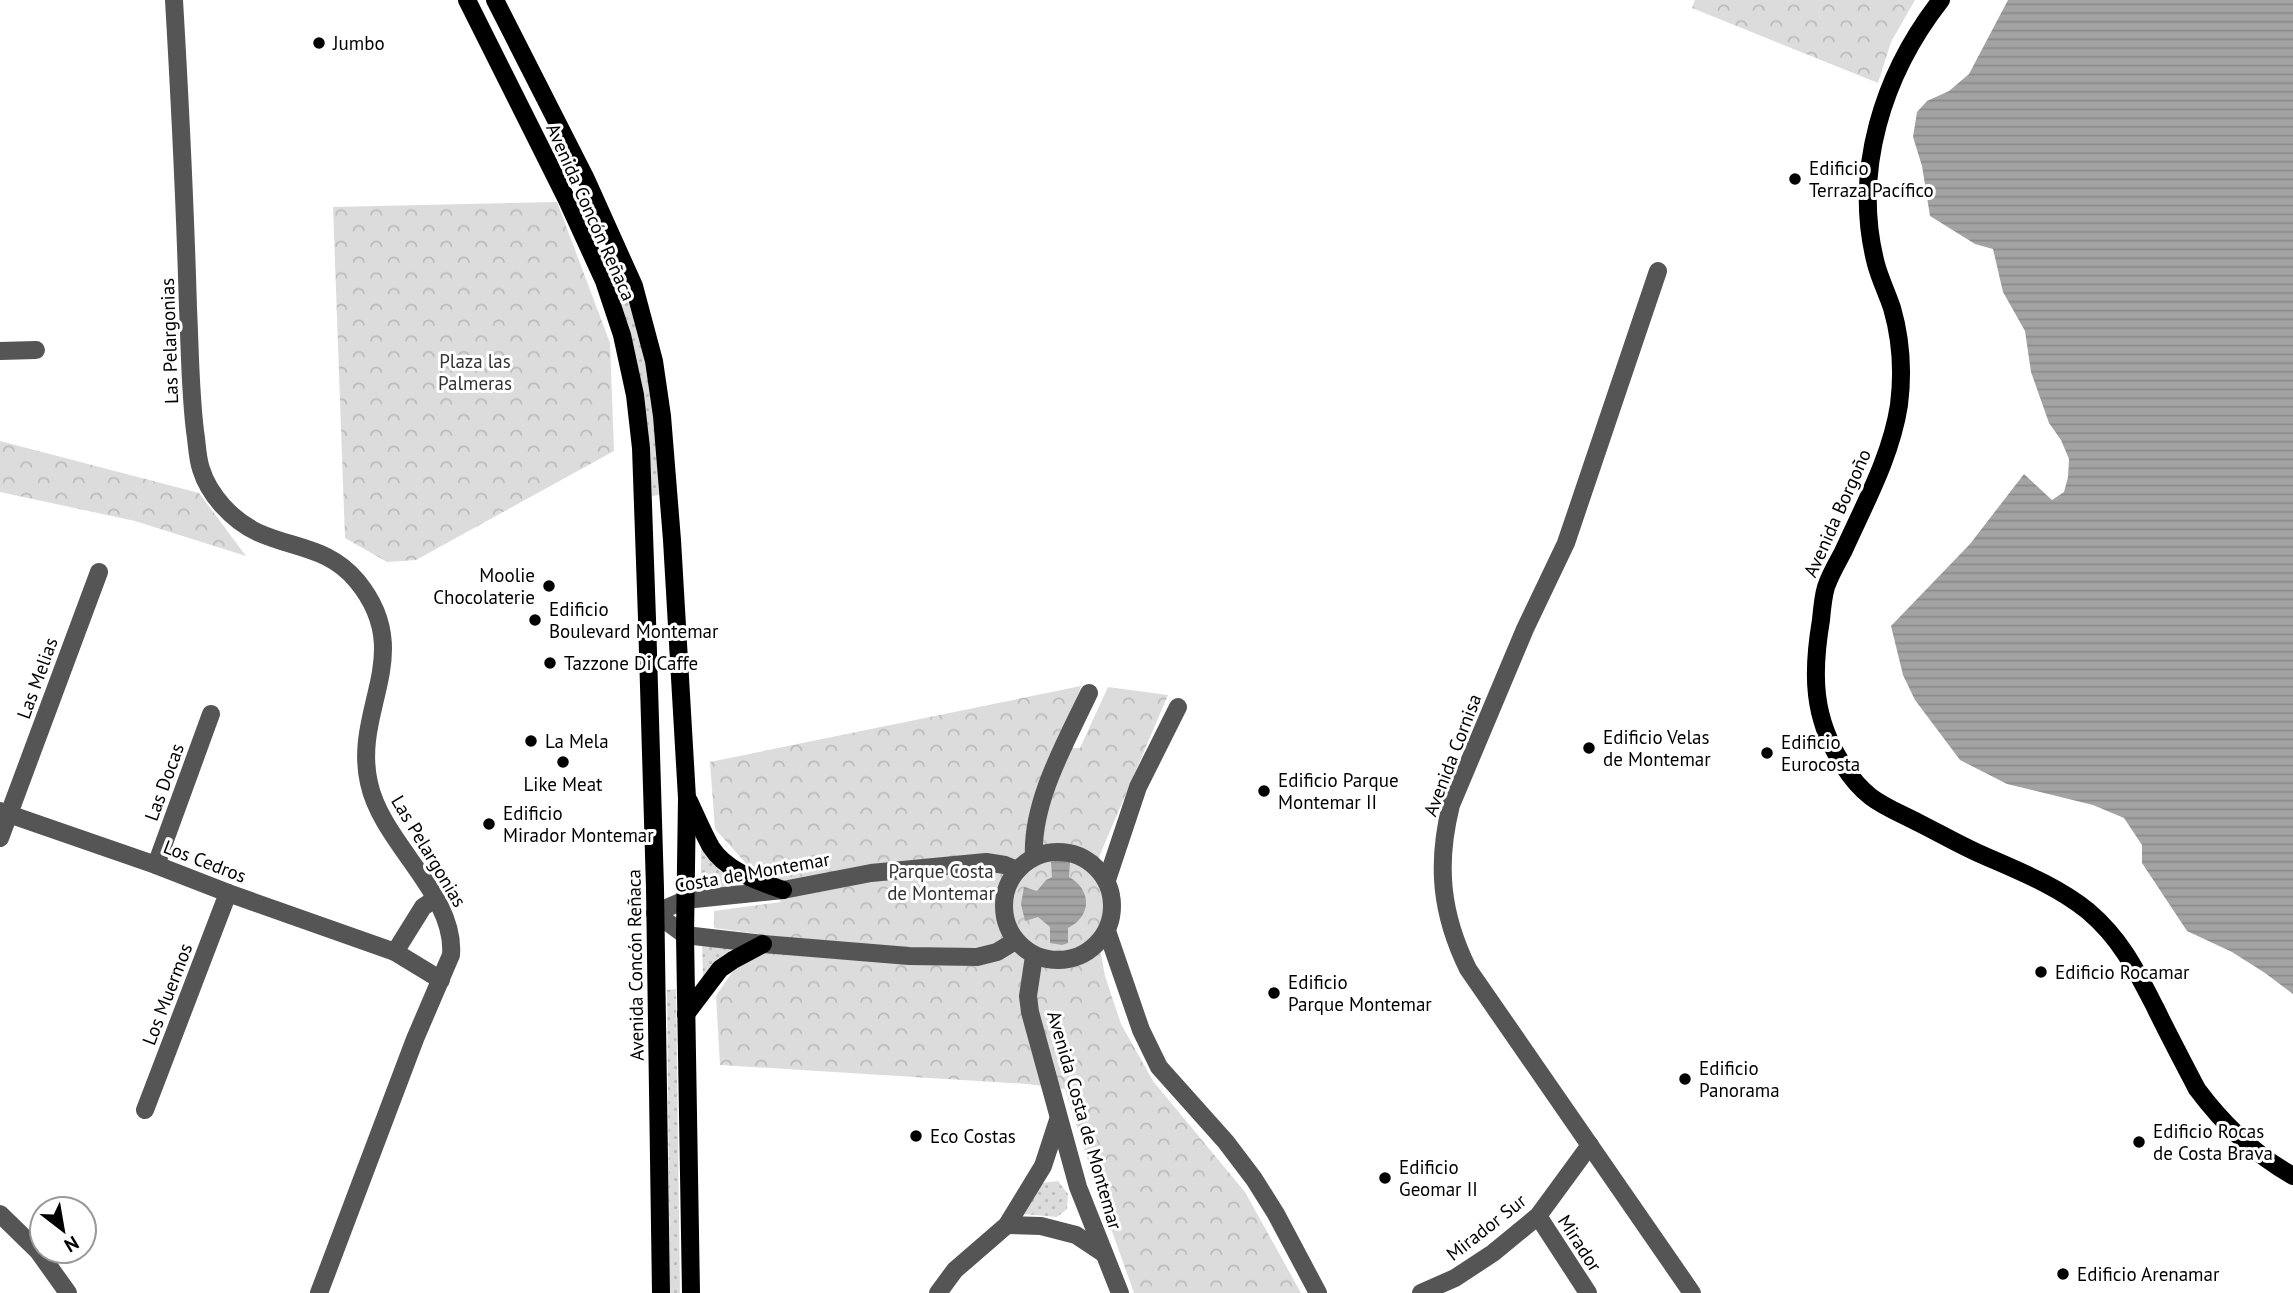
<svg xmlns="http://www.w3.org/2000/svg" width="2293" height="1293" font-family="'PT Sans',sans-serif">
<defs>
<pattern id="grass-dots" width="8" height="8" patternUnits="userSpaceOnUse" patternTransform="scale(1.75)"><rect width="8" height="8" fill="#dcdcdc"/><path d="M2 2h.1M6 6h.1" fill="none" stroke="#bbb" stroke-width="1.8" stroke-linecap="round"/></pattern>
<pattern id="park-crowns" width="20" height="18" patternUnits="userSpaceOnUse" patternTransform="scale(1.75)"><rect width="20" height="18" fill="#dcdcdc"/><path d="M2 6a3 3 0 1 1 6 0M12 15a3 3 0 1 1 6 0" fill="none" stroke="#bbb"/></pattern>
<pattern id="water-rules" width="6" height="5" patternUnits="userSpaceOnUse" patternTransform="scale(1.75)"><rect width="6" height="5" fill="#a3a3a3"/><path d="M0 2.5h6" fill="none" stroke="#8b8b8b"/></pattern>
</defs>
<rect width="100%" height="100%" fill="#fff"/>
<!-- grass -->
<g fill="url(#grass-dots)">
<path d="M601,250C608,260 616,271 621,282C650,347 656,425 659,495L652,496L647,422L638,370L629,326Z"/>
<path d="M701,847L719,870L744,887L701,891Z"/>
<path d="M702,941L740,945L723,955L703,979Z"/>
<path d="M676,989L680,1293H670L667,990Z"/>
<path d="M1058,1181L1068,1194L1067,1209L1057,1217L1024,1214L1042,1183Z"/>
</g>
<!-- park -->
<g fill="url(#park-crowns)">
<path d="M1695,0H1915L1891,42L1878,83L1692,8Z"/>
<path d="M557,202L610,343L614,451L416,560L387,562L345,538L333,207Z"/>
<path d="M0,441L199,493L246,556L135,521L0,492Z"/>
<path d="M1081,686L1060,748H1080L1108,687L1168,695L1099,857L1107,907L1097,931L1105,976L1121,1024L1153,1081L1245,1192L1301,1293H1134L1098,1192L1065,1089L1027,1084L720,1065L716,996L758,934L714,928V911L781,902L715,829L710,762Z"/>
</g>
<!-- water -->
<g fill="url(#water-rules)">
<path d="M2008,0H2293V994L2265,973L2232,952L2187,931L2142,863V845L2124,818L2093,805L2007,784L1960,760L1915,700L1903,675L1891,626L1970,544L2024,474L2052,500L2064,492L2068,477L2069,459L2061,440L2049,423L2031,372L2025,331L2003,292L1993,249L1975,244L1930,216L1922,166L1913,137L1917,112L1927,101L1949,91L1969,74Z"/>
<path d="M1057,861H1070L1069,877C1092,890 1092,916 1068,928V943L1062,945L1050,943V927L1038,917L1025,921L1021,904L1024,887L1037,891L1046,880L1052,877L1051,862Z"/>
</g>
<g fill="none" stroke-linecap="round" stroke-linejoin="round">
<!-- minor -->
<g stroke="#555" stroke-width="18">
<path d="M174,0C180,102 185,205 188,308C190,349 190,390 195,431C197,443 197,457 201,469C209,495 232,520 257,532C294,549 329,547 357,581C417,654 352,709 369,783C382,844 456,894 451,955L415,1039L319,1293"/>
<path d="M1658,271L1566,543L1525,629L1451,805C1436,865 1441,914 1468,969L1692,1293"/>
<path d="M0,351L36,350"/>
<path d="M0,811L156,865L228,893L395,952L441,980"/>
<path d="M0,838L99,572"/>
<circle cx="1058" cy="906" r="54"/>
<path d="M1034,857C1031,802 1066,742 1089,693"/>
<path d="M156,865L211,714"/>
<path d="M1107,880L1138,787L1178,707"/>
<path d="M655,913L685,935L763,944L909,956L977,957L997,952L1015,941"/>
<path d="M655,913L685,900L783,890L871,873L986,862L1005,865L1017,870"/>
<path d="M1107,931L1141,1030L1159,1067L1226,1142L1254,1179L1276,1214L1318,1293"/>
<path d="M395,952L423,907L435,899"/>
<path d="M1034,956L1028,996L1030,1012L1078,1187L1120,1293"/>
<path d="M145,1110L228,893"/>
<path d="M0,1214L38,1251L68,1293"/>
<path d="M1538,1216L1588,1293"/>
<path d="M1007,1225L1041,1226L1076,1235L1103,1253"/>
<path d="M938,1293L955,1270L1007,1225L1043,1166L1058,1120"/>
<path d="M1421,1293L1455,1278L1493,1253L1538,1216L1590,1145"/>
</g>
<!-- major -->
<g stroke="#000" stroke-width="18">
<path d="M467,0L567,200L604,281L622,335L635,395L641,448L647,619L655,888L661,1293"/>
<path d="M495,0L585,177L634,286L654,361L662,416L672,540L687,798L685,935L691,1293"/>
<path d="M1941,0C1883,74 1852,171 1876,264C1880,279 1887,293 1892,308C1901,339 1903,373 1899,405C1891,457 1864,505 1843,552C1837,563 1830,575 1826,587C1823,597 1822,609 1821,620C1812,673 1812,718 1843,765C1866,801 1884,805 1919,823C1939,833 1958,844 1978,853C2016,870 2056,885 2088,911C2121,939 2136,970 2155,1007C2168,1034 2183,1062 2197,1089C2223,1124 2254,1154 2293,1176"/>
<path d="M689,801C696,816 703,833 711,847C727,872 758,881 783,890"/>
<path d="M686,1014L720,969L733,960L763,944"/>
</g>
</g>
<!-- markers -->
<g fill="#000" stroke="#fff" stroke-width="2.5">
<circle cx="319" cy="43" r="7"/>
<circle cx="1795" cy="179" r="7"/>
<circle cx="549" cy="586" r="7"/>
<circle cx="535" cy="620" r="7"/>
<circle cx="550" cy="663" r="7"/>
<circle cx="531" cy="741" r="7"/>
<circle cx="1589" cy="748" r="7"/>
<circle cx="1767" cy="753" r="7"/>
<circle cx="563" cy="762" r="7"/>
<circle cx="1264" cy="791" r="7"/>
<circle cx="489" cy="824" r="7"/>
<circle cx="2041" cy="972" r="7"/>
<circle cx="1274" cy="993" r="7"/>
<circle cx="1685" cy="1079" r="7"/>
<circle cx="916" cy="1136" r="7"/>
<circle cx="2139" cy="1142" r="7"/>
<circle cx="1385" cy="1178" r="7"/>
<circle cx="2063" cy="1274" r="7"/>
</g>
<g text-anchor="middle" stroke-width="6" stroke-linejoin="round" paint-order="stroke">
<!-- poi labels -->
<g font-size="19" fill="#000" stroke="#fff" text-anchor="start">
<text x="333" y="50">Jumbo</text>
<text x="1809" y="175">Edificio<tspan x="1809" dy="22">Terraza Pacífico</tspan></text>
<text x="535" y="582" text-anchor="end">Moolie<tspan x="535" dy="22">Chocolaterie</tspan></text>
<text x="549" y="616">Edificio<tspan x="549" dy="22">Boulevard Montemar</tspan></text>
<text x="564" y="670">Tazzone Di Caffe</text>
<text x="1603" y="744">Edificio Velas<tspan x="1603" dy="22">de Montemar</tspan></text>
<text x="545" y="748">La Mela</text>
<text x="1781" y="749">Edificio<tspan x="1781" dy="22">Eurocosta</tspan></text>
<text x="1278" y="787">Edificio Parque<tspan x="1278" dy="22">Montemar II</tspan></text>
<text x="563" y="791" text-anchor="middle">Like Meat</text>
<text x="503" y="820">Edificio<tspan x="503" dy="22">Mirador Montemar</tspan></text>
<text x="2055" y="979">Edificio Rocamar</text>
<text x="1288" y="989">Edificio<tspan x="1288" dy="22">Parque Montemar</tspan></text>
<text x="1699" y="1075">Edificio<tspan x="1699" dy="22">Panorama</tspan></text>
<text x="2153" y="1138">Edificio Rocas<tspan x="2153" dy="22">de Costa Brava</tspan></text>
<text x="930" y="1143">Eco Costas</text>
<text x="1399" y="1174">Edificio<tspan x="1399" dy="22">Geomar II</tspan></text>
<text x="2077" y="1281">Edificio Arenamar</text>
</g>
<!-- street labels -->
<g font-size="19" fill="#000" stroke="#fff">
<text transform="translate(591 212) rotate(66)" y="7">Avenida Concón Reñaca</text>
<text transform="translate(169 341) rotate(-92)" y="7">Las Pelargonias</text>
<text transform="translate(1837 513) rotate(-66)" y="7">Avenida Borgoño</text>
<text transform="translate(37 678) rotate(-70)" y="7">Las Melias</text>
<text transform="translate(1452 755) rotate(-69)" y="7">Avenida Cornisa</text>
<text transform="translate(164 782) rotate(-70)" y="7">Las Docas</text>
<text transform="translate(429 851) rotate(59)" y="7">Las Pelargonias</text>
<text transform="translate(205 861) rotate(21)" y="7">Los Cedros</text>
<text transform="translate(752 872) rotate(-10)" y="7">Costa de Montemar</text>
<text transform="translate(635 965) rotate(-91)" y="7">Avenida Concón Reñaca</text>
<text transform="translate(167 994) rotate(-69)" y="7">Los Muermos</text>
<text transform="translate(1085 1120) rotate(74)" y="7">Avenida Costa de Montemar</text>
<text transform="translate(1486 1227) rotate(-38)" y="7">Mirador Sur</text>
<text transform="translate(1580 1243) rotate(57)" y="7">Mirador</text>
</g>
<!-- park labels -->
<g font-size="19" fill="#333" stroke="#fff">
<text x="475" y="368">Plaza las<tspan x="475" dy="22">Palmeras</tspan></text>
<text x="941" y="878">Parque Costa<tspan x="941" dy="22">de Montemar</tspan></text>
</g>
</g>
<!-- north arrow -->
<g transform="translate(63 1230) rotate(149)"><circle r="33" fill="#ffffff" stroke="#999999" stroke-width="2"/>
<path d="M0-5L12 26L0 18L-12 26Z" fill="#000000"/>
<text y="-10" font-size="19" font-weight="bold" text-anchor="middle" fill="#000000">N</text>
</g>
</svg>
